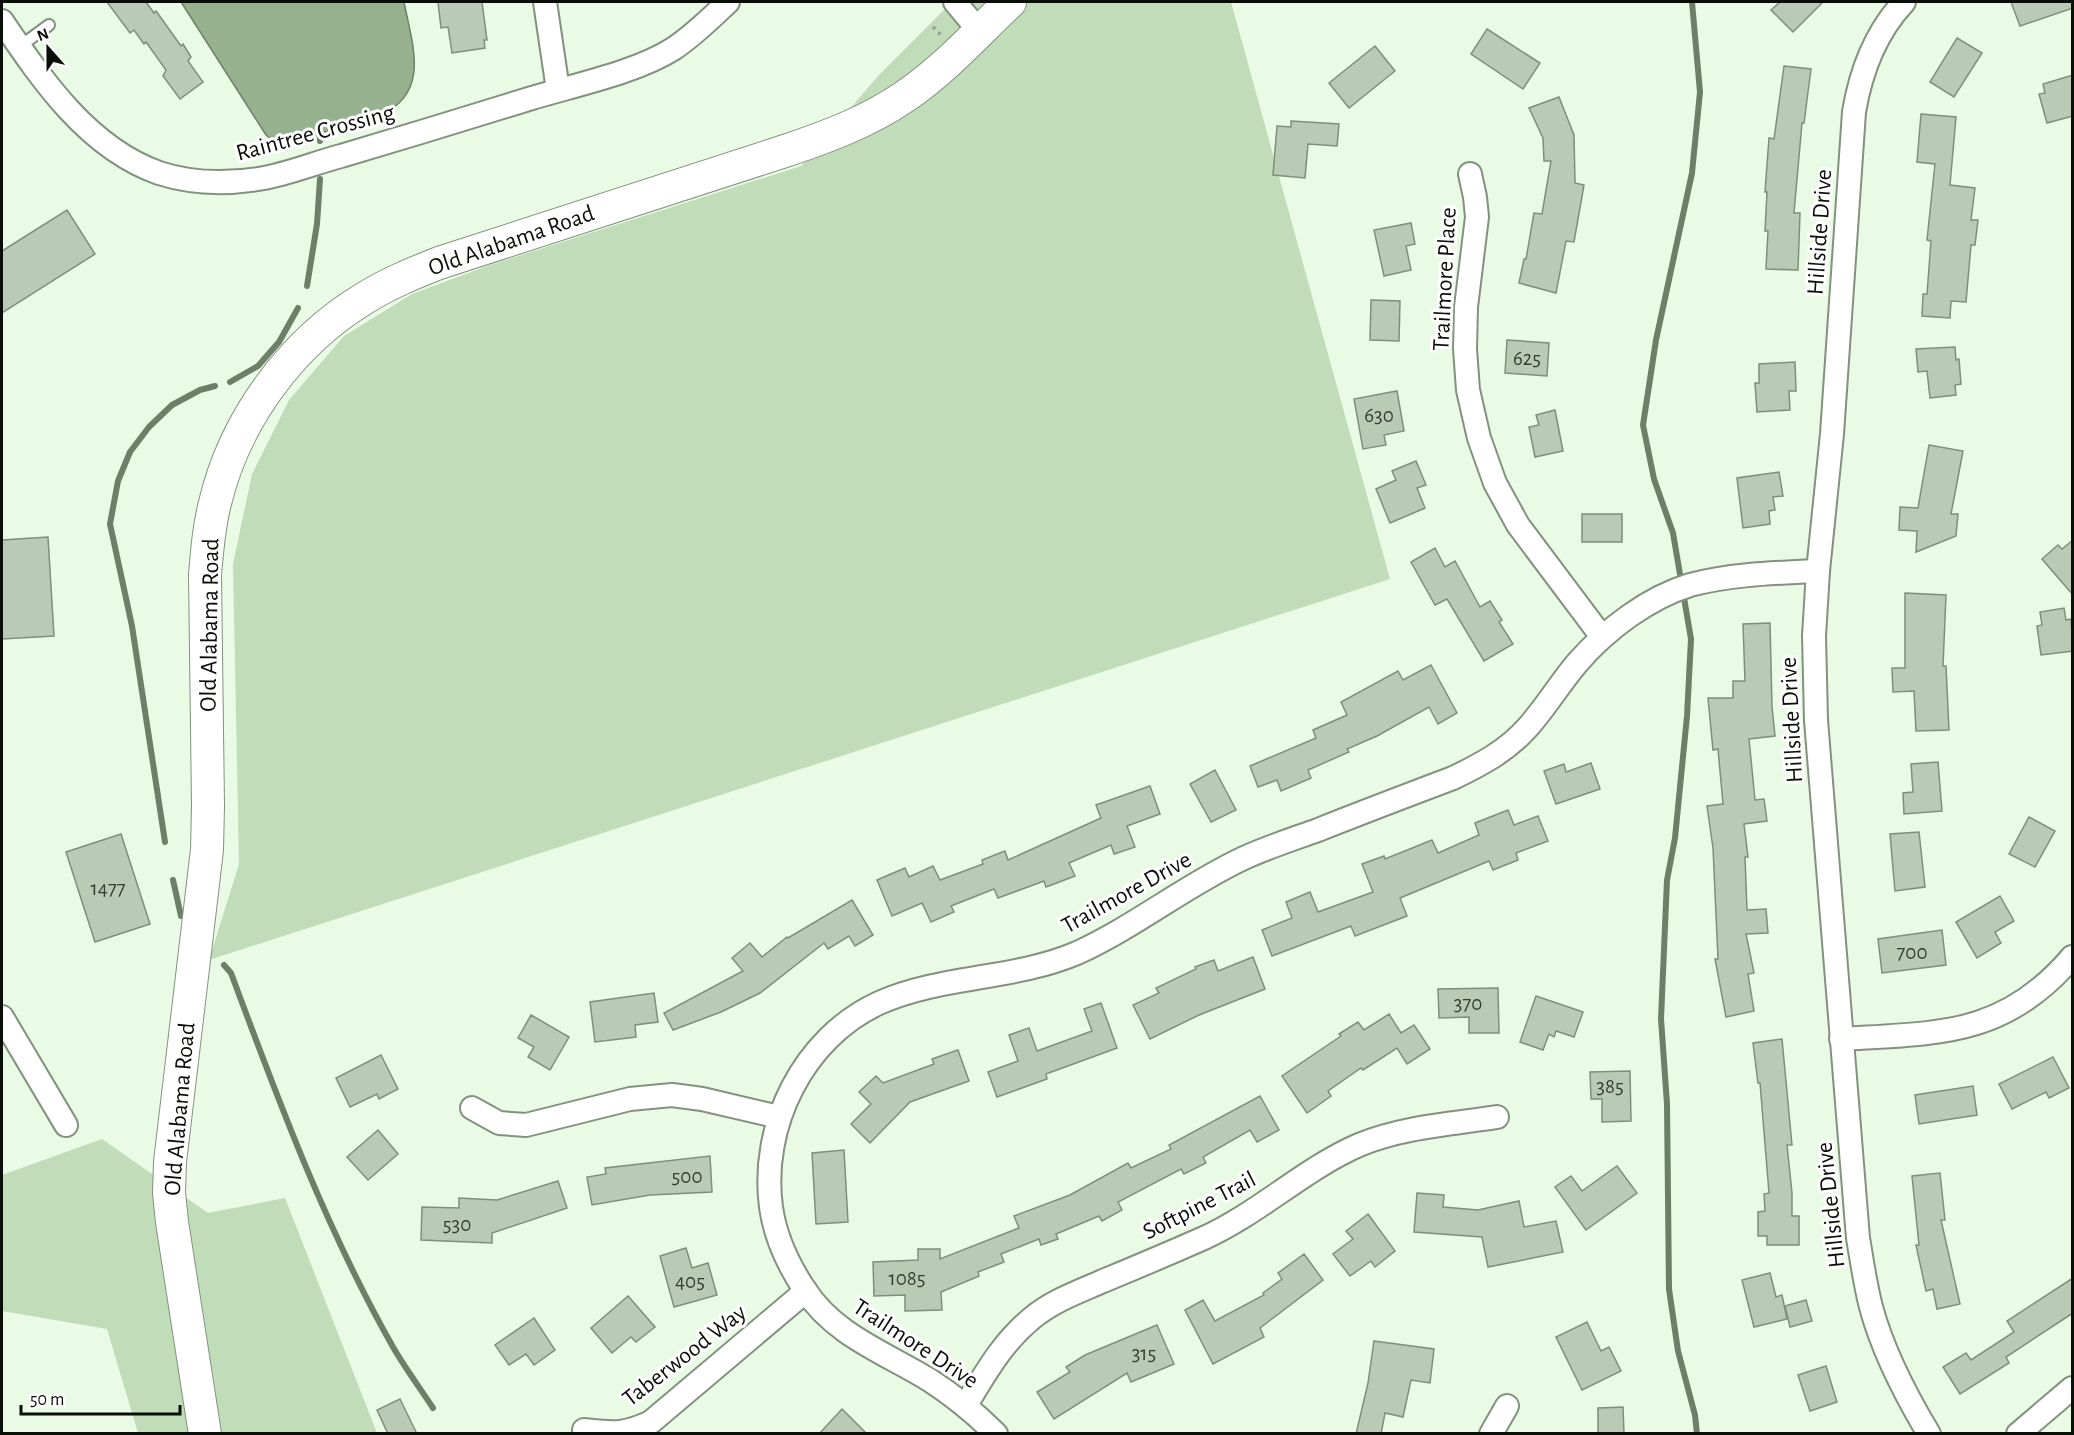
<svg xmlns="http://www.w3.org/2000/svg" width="2074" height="1435" font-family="'Alegreya Sans',sans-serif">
<rect width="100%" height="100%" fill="#e9fbe4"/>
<!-- green -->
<g fill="#c0dcb9">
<path d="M963,2H1231L1390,579L209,960L239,864L233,564L252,474L289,400L344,336L412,294L490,265L801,166L878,76L946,8Z"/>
<path d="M102,1139L208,1213L285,1198L377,1433H138L107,1329L2,1311V1175Z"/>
</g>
<!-- water -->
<path fill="#95b18e" stroke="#6b8066" stroke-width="1.5" d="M181,2H404C412,44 431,92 381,115L285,144L276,143L266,135Z"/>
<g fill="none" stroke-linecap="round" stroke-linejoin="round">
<!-- stream -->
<g stroke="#6b8066" stroke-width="6">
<path d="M1692,2L1700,92L1692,173L1656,340L1643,425L1654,479L1673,533L1691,639L1687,716L1675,838L1667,880L1661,1019L1667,1104L1669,1289L1678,1351L1695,1415L1697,1434"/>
<path d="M319,134L320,141"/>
<path d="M307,286L317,224L320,179"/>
<path d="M230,382L258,366L279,342L298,308"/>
<path d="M165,842L132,626L110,524L118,481L130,452L149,427L172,405L200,390L215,386"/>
<path d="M173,880L181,916"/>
<path d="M224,965L231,973C278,1100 326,1229 393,1347C405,1368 420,1388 433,1408"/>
</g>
</g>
<!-- building -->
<g fill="#bacbb5" stroke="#7e8f7a" stroke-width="1.5">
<path d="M107,2H146L154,13L156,11L181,46L183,44L191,57L188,61L203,82L180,99L163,76L166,70L146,42L144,44L134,30L130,33Z"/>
<path d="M438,2H482L487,40H484L485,48L452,53L448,27L441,28Z"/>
<path d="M1780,2H1823L1793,32L1771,10Z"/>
<path d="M2011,2H2073V8L2020,26Z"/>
<path d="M1487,29L1540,63L1523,89L1471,54Z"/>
<path d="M1957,38L1982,53L1954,97L1930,82Z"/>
<path d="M1375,46L1395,71L1349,108L1329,83Z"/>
<path d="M1784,66L1811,69L1804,123H1802L1794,213H1800L1798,270L1766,269L1768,231H1765L1767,192H1765L1769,138L1774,139Z"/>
<path d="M2073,75V116L2047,123L2039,94L2045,93L2043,84Z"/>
<path d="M1559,97L1574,135L1575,183L1584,185L1574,242L1566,241L1556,293L1519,283L1524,259H1526L1534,213L1542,214L1551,161H1544L1543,138L1529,108Z"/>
<path d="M1921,114L1956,117L1950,185L1975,188L1971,220H1978L1975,245H1971L1966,302L1951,301L1950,318L1922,316L1923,294H1927L1931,241L1927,240L1935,164L1917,162Z"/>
<path d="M1291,121L1339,124L1337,146L1308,144L1305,178L1273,175L1277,126L1291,127Z"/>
<path d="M67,210L95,254L2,313V251Z"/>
<path d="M1411,223L1415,244L1406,246L1411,270L1384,276L1374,230Z"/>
<path d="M1371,300L1400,301L1399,341L1370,340Z"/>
<path d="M1507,340L1549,343L1547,376L1505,373Z"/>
<path d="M1955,347L1956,360L1959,359L1961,384L1955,385L1956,395L1930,398L1927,371L1918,372L1916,349Z"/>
<path d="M1795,362L1796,391H1789L1790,410L1757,412L1755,383H1759V364Z"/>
<path d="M1397,391L1404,431L1384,435L1386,445L1363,449L1354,399Z"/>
<path d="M1555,410L1563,451L1535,457L1529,427L1539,425L1536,415Z"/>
<path d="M1929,445L1963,451L1951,514H1958L1956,536L1916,552L1917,531L1899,530L1900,507L1918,508Z"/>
<path d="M1416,461L1426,485L1417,488L1425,508L1390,523L1376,489L1396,480L1392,471Z"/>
<path d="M1779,472L1783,496L1773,497L1775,510L1769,511L1770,524L1743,528L1737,478Z"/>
<rect x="1582" y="514" width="40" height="28"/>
<path d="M48,537L54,636L2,639V540Z"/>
<path d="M2073,540V595L2042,559L2058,545L2062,549Z"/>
<path d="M1435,548L1445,567L1455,561L1480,607L1490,601L1502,620L1499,622L1513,644L1484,661L1447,599L1435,605L1411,562Z"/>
<path d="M1905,593L1946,595L1943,666H1946L1949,730L1916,731L1914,691L1893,692L1892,668H1905Z"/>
<path d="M2064,608L2066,620L2071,619L2073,651L2041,655L2037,626L2042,625L2040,612Z"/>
<path d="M1770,623L1772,707L1775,736L1749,739L1755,800L1764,799L1767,821L1744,824L1748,857H1745L1747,910L1766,909L1768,933L1746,934L1754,973L1748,974L1754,1011L1726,1017L1715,959H1718L1713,848L1707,806L1723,804L1718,749L1713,750L1708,698H1733V681H1745L1743,624Z"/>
<path d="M1431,665L1457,713L1438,724L1429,707L1377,736L1347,749L1349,752L1308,770L1311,778L1281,791L1277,780L1258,787L1250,766L1316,738L1313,730L1347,715L1341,702L1398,671L1403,680Z"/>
<path d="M1938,762L1942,811L1904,814L1903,793L1913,792L1911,764Z"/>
<path d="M1591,763L1600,789L1556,804L1544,771L1564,764L1566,772Z"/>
<path d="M1215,770L1236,810L1211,822L1190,784Z"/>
<path d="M1150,786L1160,814L1127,826L1135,847L1114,854L1111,845L1069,863L1075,876L1046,887L1044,881L998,898L994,889L951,906L954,912L931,922L922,903L892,916L877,880L905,868L909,877L933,866L940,880L983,864L982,860L1005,851L1008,860L1101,818L1096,805Z"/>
<path d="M1508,810L1514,825L1538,816L1548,841L1516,853L1518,860L1493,870L1489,861L1400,898L1407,916L1355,936L1351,926L1272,956L1262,930L1292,918L1286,902L1310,892L1318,912L1373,892L1362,864L1384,856L1385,859L1432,840L1438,853L1479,835L1475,823Z"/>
<path d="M2029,817L2055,831L2035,867L2009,854Z"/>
<path d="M1919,832L1925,887L1895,891L1890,834Z"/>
<path d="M121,834L150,924L95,942L66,852Z"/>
<path d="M2000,896L2014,921L1995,932L2001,943L1977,958L1956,922Z"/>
<path d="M852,900L873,935L855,946L849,936L828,949L824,943L760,993L721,1012L673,1030L664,1013L743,971L732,958L750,943L762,957L787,937L788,938Z"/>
<path d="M1942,930L1946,965L1882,973L1878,939Z"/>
<path d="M1253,957L1265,989L1199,1015L1150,1039L1133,1005L1159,993L1156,988L1196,969L1195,967L1214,960L1218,971Z"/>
<path d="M1498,988L1499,1033H1469V1017L1439,1018L1438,989Z"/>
<path d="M654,993L658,1022L635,1025L636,1037L595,1042L590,1002Z"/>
<path d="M1536,996L1583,1012L1574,1037L1556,1031L1554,1037L1549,1034L1543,1050L1520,1042Z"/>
<path d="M1101,1003L1117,1048L1046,1074L1047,1079L997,1097L988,1072L1018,1061L1009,1035L1029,1028L1037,1051L1092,1031L1084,1009Z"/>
<path d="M1389,1014L1401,1033L1414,1025L1430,1049L1407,1064L1397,1048L1363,1070L1361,1068L1328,1091L1331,1096L1307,1113L1282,1076L1341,1036L1339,1034L1358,1022L1364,1030Z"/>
<path d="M531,1015L569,1037L550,1070L528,1057L534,1047L518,1038Z"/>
<path d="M1782,1039L1792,1145H1787L1792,1193V1216H1799V1245H1767V1236H1758V1212L1765,1211L1764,1194L1769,1193L1760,1083H1758L1753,1043Z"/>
<path d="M958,1050L969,1081L910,1102L870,1143L851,1124L871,1104L859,1092L876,1076L883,1083L934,1064L932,1059Z"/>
<path d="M381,1055L398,1089L379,1099L377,1094L350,1107L336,1078Z"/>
<path d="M2053,1057L2069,1088L2049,1098L2046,1092L2012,1109L1999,1084Z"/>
<path d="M1630,1071L1631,1121L1602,1122V1099H1591L1590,1072Z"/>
<path d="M1973,1086L1977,1115L1919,1124L1915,1095Z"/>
<path d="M1260,1096L1279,1130L1257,1142L1250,1130L1203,1157L1206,1163L1184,1174L1181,1169L1118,1202L1122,1210L1102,1221L1099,1216L1056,1234L1058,1239L1041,1245L1039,1239L1001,1254L1004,1262L978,1272L979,1276L941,1292L942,1310L905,1311V1295L874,1296L873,1262L918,1260V1249H940V1259L1019,1228L1014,1216L1070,1195L1128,1163L1131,1168L1171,1149L1169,1145Z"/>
<path d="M378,1130L398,1154L368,1180L347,1157Z"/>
<path d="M844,1150L848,1222L816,1224L812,1153Z"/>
<path d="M710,1156L712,1192L650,1195L592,1205L587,1177L606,1174L605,1168Z"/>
<path d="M1617,1166L1637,1193L1586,1230L1555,1187L1571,1176L1582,1191Z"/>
<path d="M1940,1173L1945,1220H1941L1960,1304L1937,1309L1933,1289L1926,1291L1916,1245H1919L1912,1176Z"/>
<path d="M558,1181L567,1208L492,1233V1243L421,1240L422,1207L459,1208V1198L497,1200Z"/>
<path d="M1417,1193L1444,1195L1443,1207L1478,1210L1519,1201L1524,1227L1556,1221L1563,1252L1488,1267L1482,1237L1414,1232Z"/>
<path d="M1368,1214L1395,1251L1375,1267L1371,1261L1350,1276L1333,1254L1353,1239L1346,1231Z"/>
<path d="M686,1248L692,1268L708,1263L717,1295L674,1307L660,1256Z"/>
<path d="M1304,1254L1323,1280L1260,1328L1264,1337L1213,1364L1185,1310L1203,1300L1215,1321L1264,1295L1263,1293L1282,1279L1278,1273Z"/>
<path d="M1770,1273L1776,1297L1782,1295L1787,1319L1754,1327L1742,1280Z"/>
<path d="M2073,1278V1313L2006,1357L2009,1363L1960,1394L1943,1367L1966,1353L1971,1360L2014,1332L2007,1321Z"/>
<path d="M628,1296L655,1327L636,1342L631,1337L612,1353L591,1328Z"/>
<path d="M1806,1300L1812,1321L1790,1327L1785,1306Z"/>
<path d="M534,1318L555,1350L534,1365L526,1354L509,1365L495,1345Z"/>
<path d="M1587,1322L1601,1351L1609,1347L1621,1371L1582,1390L1556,1337Z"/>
<path d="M1157,1325L1174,1364L1131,1382L1127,1373L1054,1419L1037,1392L1070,1372L1066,1367L1085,1355Z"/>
<path d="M1374,1341L1434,1349L1430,1383L1411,1380L1403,1417L1385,1413L1381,1434H1356L1368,1383Z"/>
<path d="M1826,1366L1837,1402L1810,1411L1798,1375Z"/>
<path d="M400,1399L417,1434H388L377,1410Z"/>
<path d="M1623,1407L1624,1434H1598V1408Z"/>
<path d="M842,1409L867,1434H819Z"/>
</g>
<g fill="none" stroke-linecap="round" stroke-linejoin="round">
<!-- lane casing -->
<g stroke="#82927e" stroke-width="14">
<path id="lane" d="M19,47L49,25"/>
</g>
<!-- street casing -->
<g stroke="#82927e" stroke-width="26">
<g id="street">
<path d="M545,2L558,90"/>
<path d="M955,2L979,31"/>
<path d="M1904,2C1875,33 1861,70 1854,112L1832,434L1818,571L1814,636L1816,720L1858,1238C1862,1261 1865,1284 1871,1307C1883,1352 1905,1394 1929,1434"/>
<path d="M2,21C42,80 88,148 159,173C190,183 226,184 258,179C286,175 314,163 341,156C405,137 468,118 532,98C575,85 637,72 673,49C693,36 711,18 728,2"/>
<path d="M1470,174L1475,197L1477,217L1466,307L1465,349L1468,390L1479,438L1495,483L1518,525L1602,637"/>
<path d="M2,1017L66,1125"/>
<path d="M1841,1039C1938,1033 2004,1037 2072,957"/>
<path d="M472,1108L499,1123L526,1125L630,1099L672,1095L702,1099L779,1117"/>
<path d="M966,1405C985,1374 1002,1343 1031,1319C1052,1301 1078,1292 1103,1281C1137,1267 1170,1253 1204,1238C1259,1213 1304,1169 1359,1145C1402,1127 1452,1124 1497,1117"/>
<path d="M584,1430C613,1433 624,1435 651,1422L806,1291"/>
<path d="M996,1434C976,1414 954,1396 931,1381C886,1353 835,1336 805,1290C789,1266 775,1236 771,1207C760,1126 803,1038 879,1003C942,975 1014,980 1077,953C1136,926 1186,885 1244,858C1268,847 1293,839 1318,830C1363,812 1408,795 1453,778C1480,765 1507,751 1528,727C1546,707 1560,683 1578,662C1607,629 1648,598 1690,585C1731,574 1775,573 1818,571"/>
<path d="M1491,1434L1507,1406"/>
<path d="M2018,1434L2072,1388"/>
</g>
</g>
<!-- secondary casing -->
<g stroke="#82927e" stroke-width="34">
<path id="secondary" d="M205,1434L172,1222L169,1193L170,1162L207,850L208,806L205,575C207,550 209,526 215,503C235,419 292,342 365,298C389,283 414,273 439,263L788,150C829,136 869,121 904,97C943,71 976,34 1010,2"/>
</g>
<!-- path -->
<path stroke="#99a795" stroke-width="4" stroke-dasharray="3 4.5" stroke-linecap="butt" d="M933,27L941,35"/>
<!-- lane -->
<use href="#lane" stroke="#fff" stroke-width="10"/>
<!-- street -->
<use href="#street" stroke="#fff" stroke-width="22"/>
<!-- secondary -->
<use href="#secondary" stroke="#fff" stroke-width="32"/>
</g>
<g text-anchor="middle" stroke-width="6" stroke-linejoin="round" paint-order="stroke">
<!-- number labels -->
<g font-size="21" fill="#353e33">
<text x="1527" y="365">625</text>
<text x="1379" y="422">630</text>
<text x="108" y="895">1477</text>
<text x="1912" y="959">700</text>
<text x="1468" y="1010">370</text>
<text x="1610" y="1093">385</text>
<text x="687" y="1183">500</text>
<text x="457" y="1231">530</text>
<text x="907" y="1285">1085</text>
<text x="690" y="1288">405</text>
<text x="1144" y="1360">315</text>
</g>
<!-- street labels -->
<g font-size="24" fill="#090f08" stroke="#fff">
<text transform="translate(315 132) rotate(-15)" y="8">Raintree Crossing</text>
<text transform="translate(1819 232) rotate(-86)" y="8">Hillside Drive</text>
<text transform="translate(511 240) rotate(-19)" y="8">Old Alabama Road</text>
<text transform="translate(1444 279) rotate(-87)" y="8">Trailmore Place</text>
<text transform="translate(209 625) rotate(-89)" y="8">Old Alabama Road</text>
<text transform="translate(1791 720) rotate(-93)" y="8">Hillside Drive</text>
<text transform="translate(1126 892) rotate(-29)" y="8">Trailmore Drive</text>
<text transform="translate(179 1109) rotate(-85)" y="8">Old Alabama Road</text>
<text transform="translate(1199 1205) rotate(-27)" y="8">Softpine Trail</text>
<text transform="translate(1830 1205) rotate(-96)" y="8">Hillside Drive</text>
<text transform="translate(916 1343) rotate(33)" y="8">Trailmore Drive</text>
<text transform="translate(684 1355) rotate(-38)" y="8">Taberwood Way</text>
</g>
</g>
<!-- border -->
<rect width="2074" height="1435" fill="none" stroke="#090f08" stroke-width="6"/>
<!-- north arrow -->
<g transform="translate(48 48) rotate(339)" stroke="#ffffff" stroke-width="4.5" paint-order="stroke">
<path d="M0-4.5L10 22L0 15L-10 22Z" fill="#090f08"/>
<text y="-9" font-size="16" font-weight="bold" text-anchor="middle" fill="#090f08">N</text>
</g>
<!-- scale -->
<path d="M21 1405v9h159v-9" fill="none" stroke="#090f08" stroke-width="3"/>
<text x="30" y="1405" font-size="18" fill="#090f08" stroke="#ffffff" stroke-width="4.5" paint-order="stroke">50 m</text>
</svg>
